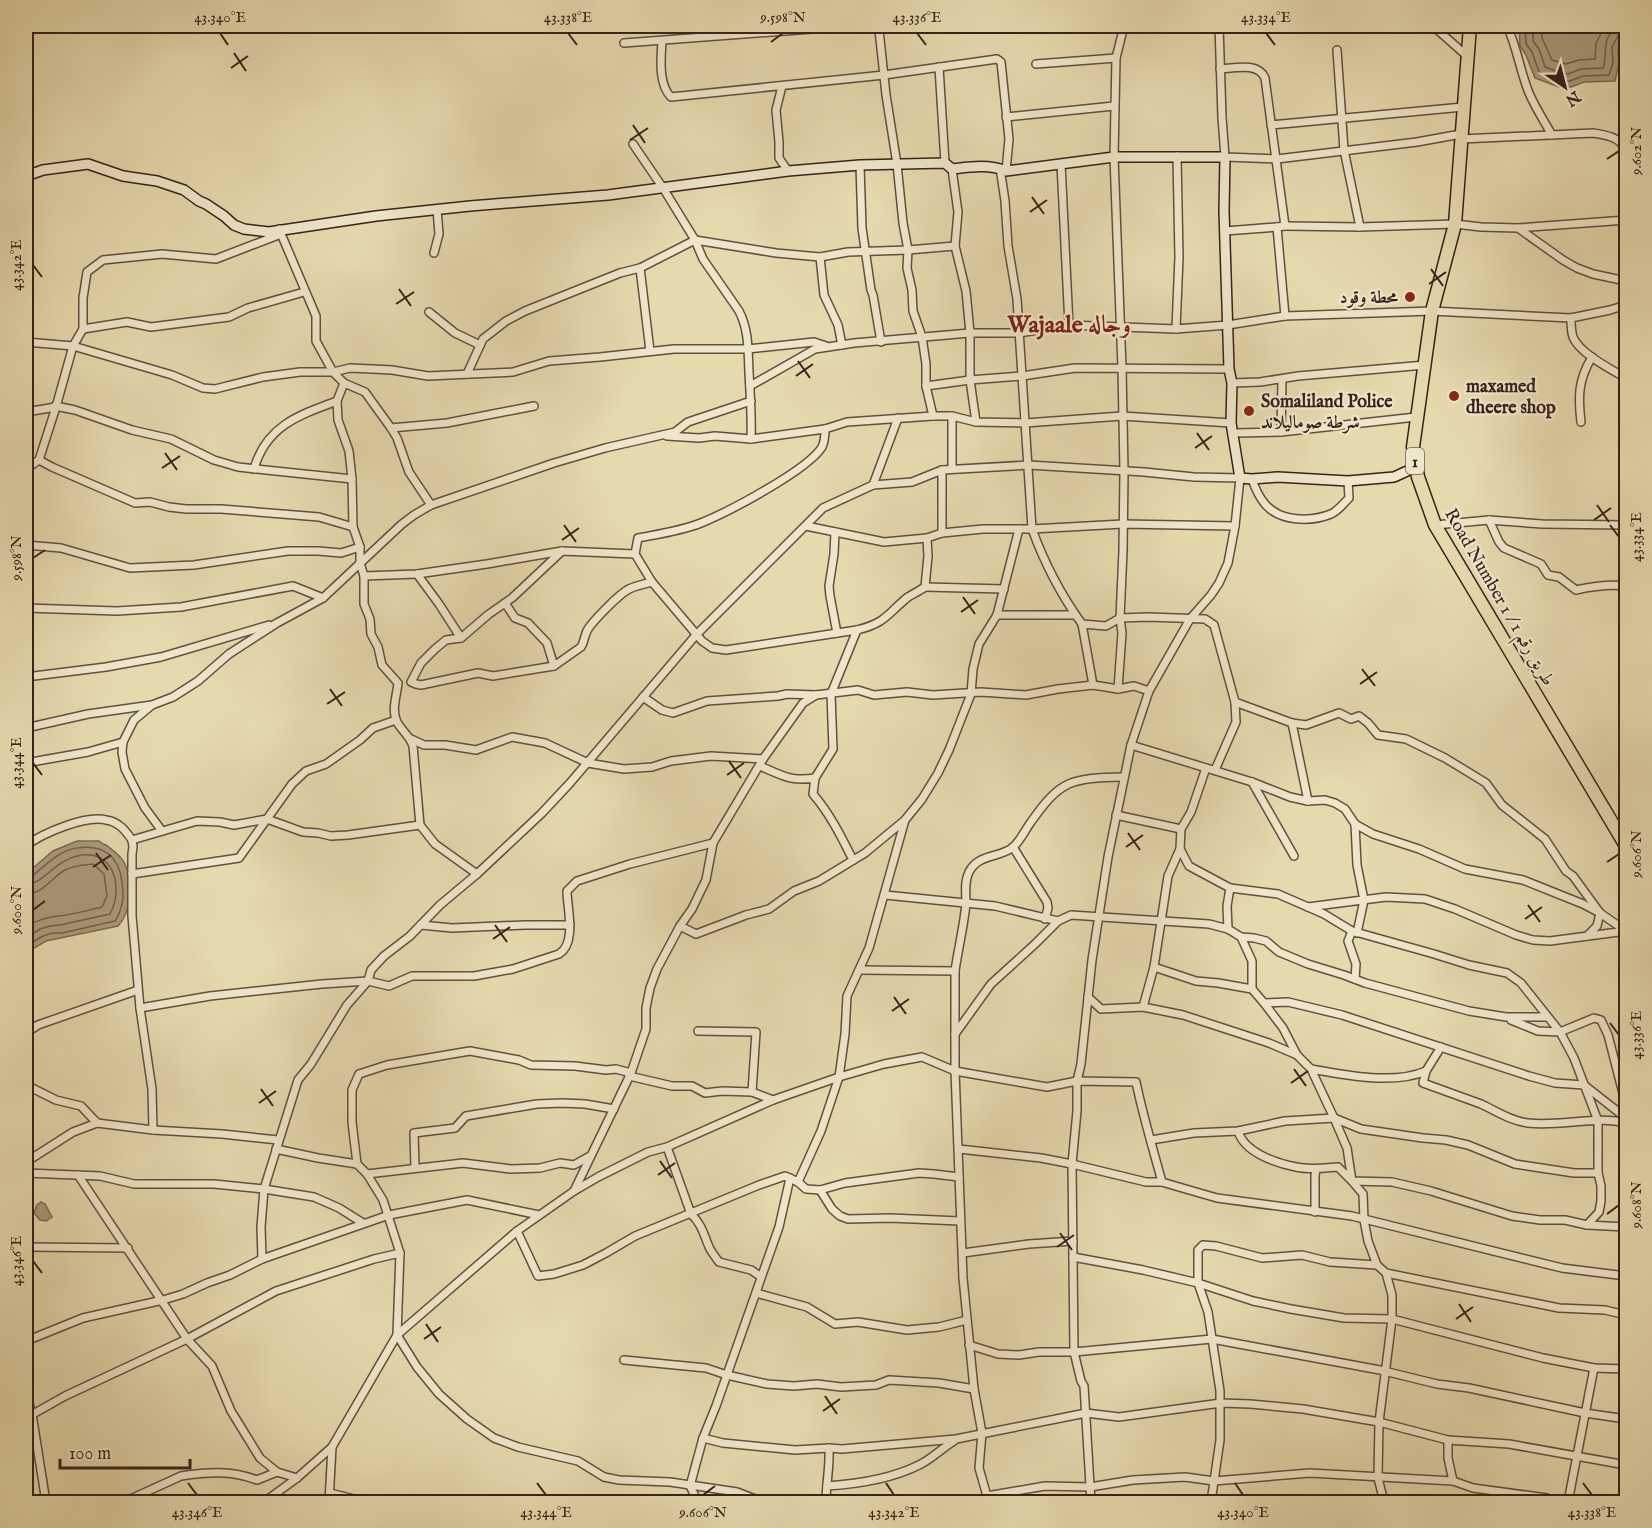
<svg xmlns="http://www.w3.org/2000/svg" width="1652" height="1528" font-family="'IM FELL English',Amiri,serif">
<rect width="100%" height="100%" fill="#e5d9ae"/>
<filter id="stains"><feTurbulence type="fractalNoise" baseFrequency=".00333" numOctaves="4"/><feColorMatrix values="0 0 0 0 .2 0 0 0 0 .09 0 0 0 0 .02 0 0 0 .5 -.17"/></filter>
<radialGradient id="worn" r=".72"><stop offset=".6" stop-color="#630" stop-opacity="0"/><stop offset="1" stop-color="#630" stop-opacity=".3"/></radialGradient>
<!-- water -->
<g fill="#aa9a7b" stroke="#7c6a54" stroke-width="1.5">
<path d="M1519,26H1626V34L1618,49L1619,63L1615,81L1584,82L1571,87H1559L1535,78L1526,55L1520,46Z"/>
<path d="M77,841H99L106,846L105,844C112,850 121,855 125,864C133,881 131,913 118,926L46,941L26,953V874L53,851Z"/>
<path d="M41,1202L45,1204L52,1217L46,1221L40,1220L34,1213L37,1205Z"/>
</g>
<g fill="none" stroke-linecap="round" stroke-linejoin="round">
<!-- shore -->
<g stroke="#715e4a" stroke-width="1.5">
<path d="M1525,26L1526,44L1532,52L1539,72L1560,81H1570L1583,76L1609,75L1613,63L1612,47L1619,34L1626,32"/>
<path d="M1533,26V41L1539,49L1545,67L1561,73L1568,74L1581,69L1603,68C1609,52 1599,39 1619,26"/>
<path d="M1542,26V38L1552,60L1566,64L1579,60L1595,59L1596,43L1605,26"/>
<path d="M26,878L31,877C45,866 59,850 77,848C103,844 119,856 122,882C123,890 124,896 122,904C120,911 119,916 115,921L62,933H52L43,936L26,946"/>
<path d="M26,885C43,884 56,860 77,856C114,847 124,888 110,914L60,925L50,926L40,929L26,938"/>
<path d="M26,894C43,894 51,878 65,870C75,865 83,865 93,864L104,874L107,896L102,907C89,910 72,915 58,916C45,918 37,920 26,927"/>
</g>
<!-- street casing -->
<g stroke="#634f3e" stroke-width="10">
<g id="street">
<path d="M876,26L879,30L886,95L897,164L903,223L908,250L907,268L912,290L913,311L922,337L926,364V386L933,416"/>
<path d="M1219,26L1222,117L1225,157L1277,159L1417,142L1461,134"/>
<path d="M1433,26L1467,56"/>
<path d="M1507,26C1517,47 1520,71 1529,93C1535,107 1544,121 1552,135"/>
<path d="M662,41C661,58 658,84 671,97L884,75L997,59L1001,62L1009,139L1006,171"/>
<path d="M624,43L852,26"/>
<path d="M1337,50L1344,150L1360,227"/>
<path d="M1036,64L1116,58"/>
<path d="M939,67L945,163"/>
<path d="M1220,69C1235,68 1258,62 1265,78L1285,226L1277,227L1285,316"/>
<path d="M782,86L776,110L779,142V158L788,171"/>
<path d="M1006,117L1114,106"/>
<path d="M1271,125L1463,107"/>
<path d="M1461,139L1593,133C1606,135 1620,137 1626,150"/>
<path d="M633,144L663,188L695,240L703,259L739,311C749,330 748,351 749,372C750,394 752,416 751,439"/>
<path d="M1061,164L1069,325"/>
<path d="M860,165L862,228L871,290L873,295L881,342"/>
<path d="M1000,168L1005,201L1008,246L1017,299L1032,529C1044,562 1061,595 1082,624L1106,626L1120,618L1148,617L1205,619L1214,625L1235,702L1236,722L1215,770"/>
<path d="M952,169L958,212L955,246L966,291L970,333V380L976,422"/>
<path d="M1285,226L1360,227L1455,224L1481,227L1518,228L1563,260L1577,268L1593,274L1626,281"/>
<path d="M1518,228L1626,220"/>
<path d="M279,229L316,316V341L333,372L344,383L337,401L338,420L349,451L352,479L353,527L360,547V563L364,576V604L370,619L371,634L378,647L382,665L398,683C397,695 391,710 397,722C402,731 410,736 413,746L420,825L435,844L477,874"/>
<path d="M1225,231L1277,227"/>
<path d="M434,253L439,234L437,209"/>
<path d="M820,257L824,295L838,325L842,345"/>
<path d="M640,268L650,351"/>
<path d="M429,312L455,333L480,345"/>
<path d="M1571,318C1571,325 1571,331 1573,337C1579,353 1612,370 1626,378"/>
<path d="M83,329L127,322L151,327L229,317L248,308L304,292"/>
<path d="M1176,329L1179,257L1177,156"/>
<path d="M26,342L73,346L172,375L203,388L215,389L263,377L300,372H333L350,368L372,369L392,370L428,376L513,372L549,361L600,357L674,349H748L814,342L826,346"/>
<path d="M467,374L483,339L506,321L525,311L620,273L640,268L695,240L776,253L820,257L848,252L908,250L955,246"/>
<path d="M344,383L365,392L391,428L397,438L409,472L431,505"/>
<path d="M1232,383L1260,382L1298,376L1425,365"/>
<path d="M750,386L815,349L854,343L970,333H1019L1069,325L1176,329L1228,325L1285,316L1432,311L1571,318L1610,310L1626,305"/>
<path d="M926,386L970,380L1022,376L1075,368L1229,369"/>
<path d="M55,406L75,410L132,430L171,439L214,460L238,467L352,479"/>
<path d="M26,412L56,407"/>
<path d="M952,416V469"/>
<path d="M1581,422C1578,397 1578,380 1592,357"/>
<path d="M391,428L447,423L534,406"/>
<path d="M1281,432L1282,379"/>
<path d="M1233,433L1281,432L1416,417"/>
<path d="M667,436L699,438L715,436L751,439L825,429L847,422L933,416H952L976,422L1025,423L1122,416L1231,423"/>
<path d="M39,460L52,467L135,503L150,502L169,507L186,509H221L319,517L353,527"/>
<path d="M26,469L39,460L56,407L73,346L83,329V298L87,272L103,260L162,254L216,259L281,234"/>
<path d="M254,469C266,426 299,415 337,401"/>
<path d="M942,470V533"/>
<path d="M1252,479C1255,488 1259,497 1265,504C1280,522 1311,522 1331,514C1338,511 1344,503 1349,498L1348,481"/>
<path d="M873,485L912,482L942,470L1029,465L1144,472L1194,477L1240,478L1235,526L1228,563L1219,583L1211,595L1190,619L1149,691L1131,745L1108,857L1092,960L1081,1064L1077,1081V1111L1072,1164L1074,1352L1081,1381L1084,1386L1091,1502"/>
<path d="M1489,520L1499,542L1504,548L1541,564L1548,575L1559,577L1576,590C1594,586 1609,584 1626,586"/>
<path d="M1435,525L1489,520L1542,524L1626,525"/>
<path d="M806,526L884,542L927,538L942,533L983,529H1032L1123,524L1235,526"/>
<path d="M835,532L834,554L829,586L830,596L837,633"/>
<path d="M26,545L61,548L130,568L194,565L288,551H318L341,553L360,547"/>
<path d="M562,551L512,598L489,614L461,638L446,640L435,649L421,663L411,682L416,684L421,685L478,673L493,676L554,666L581,647C585,641 584,635 588,629C594,620 619,594 629,589C635,586 644,584 652,582"/>
<path d="M635,554L652,582L702,641L712,648L726,650L857,630"/>
<path d="M417,574L439,604L461,638"/>
<path d="M364,576L417,574L487,564L562,551L635,554L638,538C659,534 681,531 701,523C728,512 808,470 822,447C825,441 825,436 825,429"/>
<path d="M925,587L1004,589"/>
<path d="M505,603L515,618L528,623L547,643L554,666"/>
<path d="M26,608L117,611L181,607L293,586L323,598"/>
<path d="M997,615H1075"/>
<path d="M1082,624L1093,685"/>
<path d="M26,677L106,667L161,657L269,625"/>
<path d="M1118,689L1122,633L1120,618L1123,551L1124,471L1122,368L1114,157L1116,58L1124,26"/>
<path d="M643,697L662,710L673,713L707,701L778,696L787,694L816,695L858,690L874,695L907,692L933,695L981,692L1026,695L1058,689L1093,685L1118,689L1134,686L1149,691"/>
<path d="M1235,702L1292,723L1306,725L1339,713L1351,719L1359,716L1368,723L1378,735L1406,739L1445,758L1486,783L1502,805L1545,839L1566,871L1573,876L1600,913L1597,926L1587,936"/>
<path d="M1292,723L1308,801"/>
<path d="M26,728L88,714L152,705"/>
<path d="M411,739L424,745H445L476,750L512,737L545,743L588,763L624,769L652,767L671,761L711,756L763,759"/>
<path d="M1131,745L1252,782L1290,797L1308,801L1325,800L1335,803L1345,809L1355,824L1373,834L1419,849L1465,869L1523,880L1583,904L1600,913L1626,931"/>
<path d="M26,763L88,752L123,742"/>
<path d="M760,766C781,775 791,782 815,778L813,794C830,814 841,836 853,860"/>
<path d="M815,778L833,749L831,694L857,630C886,623 887,614 908,597C913,594 919,591 925,587L928,556L927,538"/>
<path d="M1252,782L1294,856"/>
<path d="M1116,815L1181,829"/>
<path d="M1355,824L1357,865L1364,900L1357,933"/>
<path d="M162,831L145,808L125,769L122,752L123,742L134,720L152,705L173,697L198,681L229,654L277,623L323,598L402,524L414,515L431,505L554,463L605,448L675,432L688,422L751,401"/>
<path d="M132,840L133,847L132,854V916L140,1008L152,1089L153,1130"/>
<path d="M26,846C42,833 86,815 106,820C119,822 125,830 132,840L197,821L220,822L234,825L267,819L303,832L318,833L331,836L348,835L420,825"/>
<path d="M1013,847L1047,902L1048,908L1045,919"/>
<path d="M1180,849L1189,866L1230,888L1278,894L1324,914L1352,931L1434,954L1469,965L1507,973L1521,983L1560,1032L1594,1018L1601,1020L1608,1035L1626,1105"/>
<path d="M132,874L239,858L292,784L306,771L326,764L360,740L373,728L396,720"/>
<path d="M885,895L995,906L1058,921"/>
<path d="M1308,907L1386,897L1425,899L1455,909L1516,935L1533,940L1550,941L1626,931"/>
<path d="M421,925L452,928L525,925H570"/>
<path d="M680,926L696,934L746,915L769,909L794,891L819,881L865,853L905,820L922,799L938,773L949,750L971,694L973,669L979,644L997,615L1019,529"/>
<path d="M1228,929L1227,906L1230,888"/>
<path d="M1352,931L1348,941L1356,964L1355,979"/>
<path d="M1241,937L1252,961V989"/>
<path d="M1154,967L1196,981L1218,983L1252,989L1264,1003L1288,1002L1342,1015L1529,1076L1555,1083L1584,1085L1626,1118"/>
<path d="M859,970L955,971V1071L963,1278L974,1389L982,1433L979,1468L987,1496L985,1502"/>
<path d="M955,971C958,949 964,926 966,903C966,892 964,882 969,872C978,854 998,858 1012,848C1020,842 1025,830 1031,822C1061,779 1072,778 1124,777"/>
<path d="M1088,997L1101,1009L1143,1007L1183,1015L1269,1043L1297,1055"/>
<path d="M1264,1003L1283,1028L1297,1055L1311,1069L1334,1118L1347,1148L1352,1181L1363,1194L1364,1220L1368,1241L1377,1265"/>
<path d="M1143,1007L1154,967L1168,876L1180,849L1181,829L1191,812L1206,768"/>
<path d="M140,1008L210,996L322,984L368,981L389,986L412,976H474L513,969L559,954C577,943 567,908 567,891L577,881L630,864L713,843"/>
<path d="M698,1031L756,1032L752,1092"/>
<path d="M26,1033L38,1025L138,990"/>
<path d="M955,1034L991,984L1035,944L1058,921L1071,915L1209,924L1228,929L1241,937L1254,938L1266,941L1279,952L1308,964L1344,975L1365,983L1469,1011L1506,1017H1547"/>
<path d="M1441,1047L1426,1071L1423,1083C1442,1090 1462,1097 1481,1104C1496,1111 1511,1121 1528,1123C1560,1127 1598,1115 1626,1123"/>
<path d="M1311,1069C1344,1075 1394,1085 1426,1071"/>
<path d="M629,1076L672,1086H692L705,1093L722,1091L752,1092L773,1100"/>
<path d="M26,1085L56,1100L81,1106L97,1123"/>
<path d="M1238,1131C1244,1152 1275,1163 1296,1167C1310,1170 1324,1168 1338,1167L1352,1181L1392,1182L1431,1191L1512,1216L1540,1220H1565L1587,1225L1599,1212L1601,1201V1186L1598,1173V1121L1574,1058L1560,1032L1538,1031L1511,1020"/>
<path d="M1151,1140L1194,1133L1238,1131L1285,1121L1334,1118L1361,1129L1423,1138L1446,1140L1468,1145L1515,1164L1574,1173H1598"/>
<path d="M667,1147L691,1214C702,1224 704,1236 710,1249C713,1254 716,1258 719,1262L751,1270L760,1276"/>
<path d="M276,1149L318,1158L357,1164L367,1174L383,1200L400,1253L397,1335L417,1367L439,1394L467,1419L494,1438L518,1447L578,1461L604,1477L619,1480L670,1482L737,1492L763,1502"/>
<path d="M959,1149L1041,1158L1072,1164L1146,1182H1162L1172,1185L1217,1198L1352,1216L1562,1268L1626,1276"/>
<path d="M26,1162L73,1132L97,1123L153,1130L222,1134L278,1140"/>
<path d="M357,1164L352,1122V1090L359,1074L387,1065L470,1051L519,1060L531,1065L575,1066L606,1070L616,1069L631,1073"/>
<path d="M415,1168L414,1133L455,1128L466,1116L537,1104L562,1103L585,1104L614,1109"/>
<path d="M26,1173L100,1176L134,1184H214L264,1189L314,1197L339,1208L363,1223"/>
<path d="M367,1174L463,1163L511,1169L540,1168L560,1163L574,1165L590,1156"/>
<path d="M78,1175L187,1339L212,1366L231,1411L260,1458L277,1472"/>
<path d="M798,1182L821,1131L839,1077L845,1034L847,996L869,948L905,820"/>
<path d="M820,1190L832,1209L840,1216L848,1219L890,1218L960,1221"/>
<path d="M574,1191L631,1073L646,1029V1008L650,988L657,969L680,926L692,909L706,880L713,843L763,759L803,703L816,695"/>
<path d="M1315,1212V1176L1316,1169"/>
<path d="M1587,1225L1626,1227"/>
<path d="M517,1231L538,1276L554,1274L583,1265L606,1253L635,1236L759,1185L785,1176L798,1182L806,1189L820,1190L845,1183L919,1173L934,1174L959,1177"/>
<path d="M26,1247L128,1248"/>
<path d="M963,1253L1029,1244L1073,1241"/>
<path d="M1073,1257L1143,1270L1198,1283L1253,1301L1291,1309L1344,1318L1392,1319L1543,1358L1594,1368L1626,1369"/>
<path d="M262,1259L261,1227L264,1189L298,1080L311,1064L347,1005L368,981L371,970L384,956L410,936L440,905L477,874L541,814L570,783L696,635L823,508L873,485L898,418"/>
<path d="M756,1293L807,1307L835,1324L858,1322L907,1330L939,1327L967,1320"/>
<path d="M26,1341L83,1318L163,1300L183,1294L207,1283L230,1275L262,1259L389,1215L467,1200L539,1215"/>
<path d="M969,1345L998,1354L1019,1355L1039,1352H1074L1212,1339L1380,1370L1437,1384L1469,1388L1585,1413L1626,1419"/>
<path d="M624,1360L706,1368L727,1375L767,1384L794,1386L817,1384L841,1387L876,1385L889,1380L939,1383L974,1389"/>
<path d="M26,1393L32,1414L46,1502"/>
<path d="M26,1418L65,1396L187,1339L276,1291L374,1259L400,1253"/>
<path d="M703,1438L723,1443L795,1450L829,1448L842,1449L956,1439L1086,1413L1119,1417L1221,1403L1250,1404L1303,1409L1379,1422L1448,1440L1509,1444L1626,1465"/>
<path d="M1448,1440V1458L1453,1481L1473,1488L1547,1498L1554,1502"/>
<path d="M827,1486C858,1484 891,1479 919,1465C932,1459 942,1448 954,1441"/>
<path d="M330,1493L366,1502"/>
<path d="M987,1496L1045,1486L1090,1487L1133,1480L1185,1477L1214,1481L1310,1473L1453,1481"/>
<path d="M124,1502L181,1476C207,1472 231,1470 257,1480L277,1472L297,1478"/>
<path d="M264,1502L297,1478L332,1447"/>
<path d="M329,1502L332,1447L397,1335L517,1231L574,1191L598,1177L648,1152L667,1147L773,1100L839,1077L884,1064L922,1057L955,1071L1047,1087L1077,1081L1136,1082C1143,1116 1153,1149 1162,1182"/>
<path d="M694,1502V1494L690,1486L703,1438L716,1406L779,1227L790,1178"/>
<path d="M826,1502C826,1484 830,1467 829,1448"/>
<path d="M1211,1502L1220,1440V1391L1208,1312L1198,1283V1250L1203,1245L1216,1246L1262,1258L1302,1255L1330,1262L1377,1265L1386,1273L1559,1308L1605,1310L1626,1315"/>
<path d="M1384,1502L1378,1478L1379,1422L1392,1319V1295L1386,1273"/>
<path d="M1568,1502L1594,1368"/>
</g>
</g>
<!-- secondary casing -->
<g stroke="#382119" stroke-width="12">
<path id="secondary" d="M26,176L43,170L88,164L123,176L157,181L184,190L199,201L206,204L224,216L234,225L244,229L269,232L376,216L470,206L608,195L788,171L860,165L945,163L952,169C970,167 988,164 1006,171L1114,157H1225L1224,211L1229,369L1232,383L1231,423L1240,478L1252,479L1278,477L1348,481L1394,477L1416,467"/>
</g>
<!-- highway casing -->
<g stroke="#382119" stroke-width="15">
<path id="highway" d="M1470,26L1455,224L1432,311L1413,447L1418,477L1435,525L1626,846"/>
</g>
<!-- street -->
<use href="#street" stroke="#eee6ca" stroke-width="7"/>
<!-- secondary -->
<use href="#secondary" stroke="#eee6ca" stroke-width="9"/>
<!-- highway -->
<use href="#highway" stroke="#e5d9ae" stroke-width="12"/>
</g>
<!-- ticks -->
<path fill="none" stroke="#382119" stroke-width="2" d="M220,33L228,45M568,33L577,45M917,33L926,45M1266,33L1275,45M771,42L783,33M234,53L246,71M231,68L248,56M633,125L645,143M630,140L648,128M1607,159L1619,151M1032,197L1044,214M1030,212L1047,200M33,265L42,277M1431,269L1443,286M1429,284L1446,272M399,289L411,306M396,304L414,292M798,361L810,378M796,376L813,364M1197,433L1209,450M1195,448L1212,436M165,453L177,470M162,468L180,456M1597,505L1609,522M1594,520L1611,508M564,525L576,542M1610,525L1619,537M562,540L579,528M33,558L45,550M963,597L975,614M961,612L978,600M1362,669L1375,686M1360,684L1377,672M330,689L342,706M327,704L345,692M729,761L741,778M33,763L42,775M727,775L744,763M1128,833L1140,850M1126,847L1143,835M96,853L108,870M1607,862L1619,854M93,867L111,855M1528,905L1540,922M33,910L45,901M1525,919L1542,907M495,925L507,942M493,939L510,927M894,997L906,1014M892,1011L909,999M1610,1023L1619,1035M1294,1069L1306,1086M1291,1083L1308,1071M261,1089L273,1106M259,1103L276,1091M660,1161L672,1178M658,1175L675,1163M1607,1214L1619,1205M1060,1233L1072,1250M1057,1247L1074,1235M33,1261L42,1273M1459,1304L1471,1322M1456,1319L1473,1307M426,1324L438,1342M424,1339L441,1327M825,1396L837,1414M823,1411L840,1399M188,1483L197,1495M537,1483L546,1495M886,1483L894,1495M1235,1483L1243,1495M1583,1483L1592,1495M703,1495L715,1486"/>
<!-- markers -->
<g fill="#8f2418" stroke="#eee6ca" stroke-width="2">
<circle cx="1410" cy="297" r="6"/>
<circle cx="1454" cy="396" r="6"/>
<circle cx="1249" cy="411" r="6"/>
</g>
<g text-anchor="middle" stroke-width="4.5" stroke-linejoin="round" paint-order="stroke">
<!-- shield labels -->
<rect fill="#eee6ca" stroke="#6f5c4e" stroke-width="1.5" x="1406" y="448" width="18" height="26" rx="4.5"/>
<g font-size="16" font-weight="bold" fill="#382119">
<text x="1415" y="467">1</text>
</g>
<!-- poi labels -->
<g font-size="18" font-weight="bold" fill="#382119" stroke="#eee6ca" text-anchor="start">
<text x="1398" y="303" text-anchor="end">محطة وقود</text>
<text x="1466" y="392">maxamed<tspan x="1466" dy="21">dheere shop</tspan></text>
<text x="1261" y="407">Somaliland Police<tspan x="1261" dy="21">شرطة صوماليلاند</tspan></text>
</g>
<!-- street labels -->
<g font-size="18" fill="#382119" stroke="#eee6ca">
<text transform="translate(1500 597) rotate(60)" y="6">Road Number 1 / طريق رقم 1</text>
</g>
<!-- district labels -->
<g font-size="24" font-weight="bold" fill="#7a1f14" stroke="#eee6ca">
<text x="1069" y="332">Wajaale وجاله</text>
</g>
</g>
<!-- margin -->
<rect width="1652" height="1528" fill="none" stroke="#e5d9ae" stroke-width="66"/>
<!-- north arrow -->
<g transform="translate(1565 87) rotate(145)" stroke="#eee6ca" stroke-width="4.5" paint-order="stroke">
<path d="M0-4.5L10 22L0 15L-10 22Z" fill="#382119"/>
<text y="-9" font-size="16" font-weight="bold" text-anchor="middle" fill="#382119">N</text>
</g>
<!-- scale -->
<path d="M60 1459v9h130v-9" fill="none" stroke="#382119" stroke-width="3"/>
<text x="69" y="1459" font-size="18" fill="#382119" stroke="#eee6ca" stroke-width="4.5" paint-order="stroke">100 m</text>
<rect x="33" y="33" width="1586" height="1462" fill="none" stroke="#382119" stroke-width="2"/>
<g font-size="15" text-anchor="middle" fill="#382119">
<text x="220" y="22">43.340°E</text>
<text x="568" y="22">43.338°E</text>
<text x="783" y="22">9.598°N</text>
<text x="917" y="22">43.336°E</text>
<text x="1266" y="22">43.334°E</text>
<text transform="translate(1636 151) rotate(-90)" y="5">9.602°N</text>
<text transform="translate(16 265) rotate(-90)" y="5">43.342°E</text>
<text transform="translate(1636 537) rotate(-90)" y="5">43.334°E</text>
<text transform="translate(16 558) rotate(-90)" y="5">9.598°N</text>
<text transform="translate(16 763) rotate(-90)" y="5">43.344°E</text>
<text transform="translate(1636 854) rotate(-90)" y="5">9.606°N</text>
<text transform="translate(16 910) rotate(-90)" y="5">9.600°N</text>
<text transform="translate(1636 1035) rotate(-90)" y="5">43.336°E</text>
<text transform="translate(1636 1205) rotate(-90)" y="5">9.608°N</text>
<text transform="translate(16 1261) rotate(-90)" y="5">43.346°E</text>
<text x="197" y="1517">43.346°E</text>
<text x="546" y="1517">43.344°E</text>
<text x="703" y="1517">9.606°N</text>
<text x="894" y="1517">43.342°E</text>
<text x="1243" y="1517">43.340°E</text>
<text x="1592" y="1517">43.338°E</text>
</g>
<rect width="100%" height="100%" filter="url(#stains)"/>
<rect width="100%" height="100%" fill="url(#worn)"/>
</svg>
